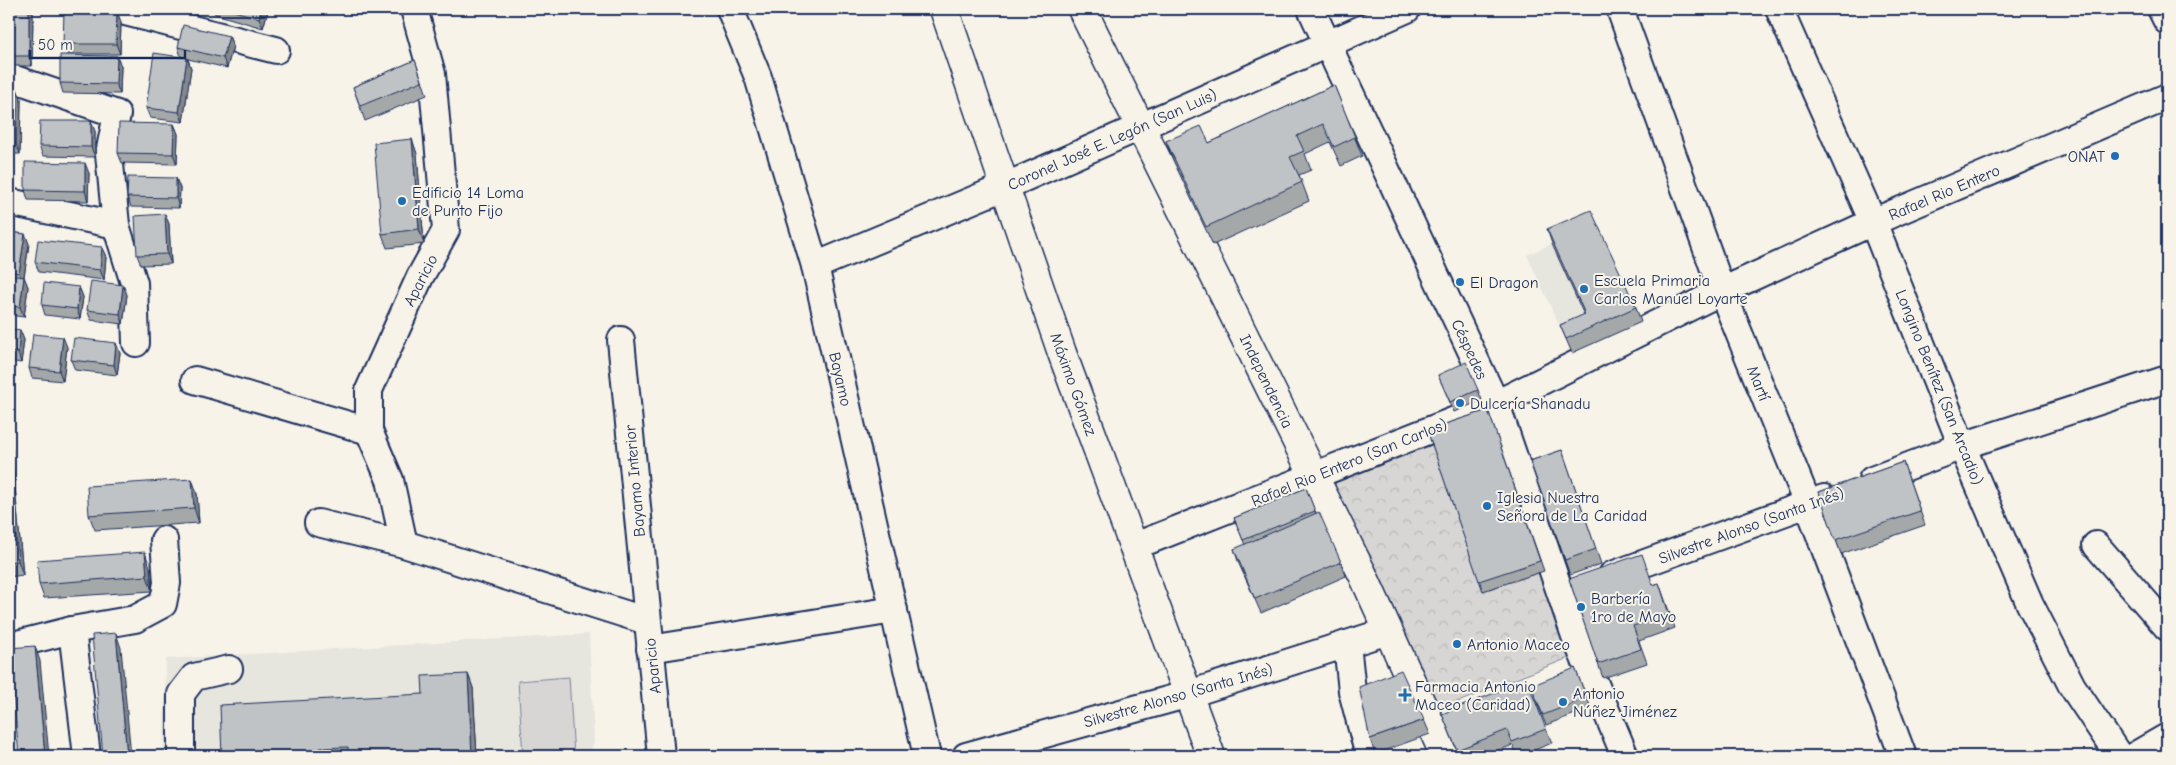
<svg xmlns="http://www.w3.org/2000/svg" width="2176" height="765" font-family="'Comic Neue',sans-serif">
<defs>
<pattern id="park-crowns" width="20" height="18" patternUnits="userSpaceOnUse" patternTransform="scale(1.25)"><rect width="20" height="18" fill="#d7d6d4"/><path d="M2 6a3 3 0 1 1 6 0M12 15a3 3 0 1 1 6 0" fill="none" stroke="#b8b8b8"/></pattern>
</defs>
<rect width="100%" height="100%" fill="#f7f3e8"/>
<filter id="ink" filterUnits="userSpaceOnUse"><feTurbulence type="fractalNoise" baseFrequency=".02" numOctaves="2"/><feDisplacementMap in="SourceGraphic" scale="10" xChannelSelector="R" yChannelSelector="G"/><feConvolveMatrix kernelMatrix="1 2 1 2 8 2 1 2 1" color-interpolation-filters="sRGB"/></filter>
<g filter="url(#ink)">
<!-- built -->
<g fill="#e6e5de">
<path d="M1596,224L1641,322L1572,353L1527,255Z"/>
<path d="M589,634L594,742L589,756H163L166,659Z"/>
</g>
<!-- park -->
<path fill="url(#park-crowns)" stroke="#798299" d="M1431,440L1483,591L1544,571L1576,655L1438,710L1334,496L1336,479Z"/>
<!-- pitch -->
<path fill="#d7d6d4" stroke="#798299" d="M569,677L574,756H523L518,681Z"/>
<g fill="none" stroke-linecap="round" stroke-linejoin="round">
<!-- minor casing -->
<g stroke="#1b2f5e" stroke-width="30">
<g id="minor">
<path d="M113,9L276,50"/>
<path d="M730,9L758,77L815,266L927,756"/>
<path d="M1311,9L1496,404L1575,636L1625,756"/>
<path d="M1620,9L1722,291L1808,504L1903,756"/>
<path d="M1779,9L1873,222L1962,446L2030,604L2072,686L2119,756"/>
<path d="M2161,9L2167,21"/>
<path d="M9,77L117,114L109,154L116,225L134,283L136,343"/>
<path d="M9,202L116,225"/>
<path d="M815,266L1004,187L1407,9"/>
<path d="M621,340L661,756"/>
<path d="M195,380L369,431"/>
<path d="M1872,480L1962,446L2167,379"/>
<path d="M318,523L404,544L647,621"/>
<path d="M404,544L390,480L369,431V390L420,277L446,230L432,74L414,9"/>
<path d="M2096,545L2167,627"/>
<path d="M1135,546L1496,404L1722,291L1873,222L2167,97"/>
<path d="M1612,575L1824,498"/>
<path d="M72,630L87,756"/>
<path d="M1347,644L1352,691L1369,756"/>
<path d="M9,646L72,630L135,619L163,604L167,583L164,540"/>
<path d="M650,649L894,610"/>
<path d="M181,756V694L194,677L229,669"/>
<path d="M966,756L1189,694L1388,631"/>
<path d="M2134,756L2167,737"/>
</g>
</g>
<!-- major casing -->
<g stroke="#1b2f5e" stroke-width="31">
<g id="major">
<path d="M944,9L1062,353L1211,756"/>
<path d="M1082,9L1363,575L1445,756"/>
</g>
</g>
<!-- minor -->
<use href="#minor" stroke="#f7f3e8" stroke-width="26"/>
<!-- major -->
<use href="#major" stroke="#f7f3e8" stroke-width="28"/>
</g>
<!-- wall -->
<g fill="#a5a8a9" stroke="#1b2f5e">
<path d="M9,9L33,13L32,66H9Z"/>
<path d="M213,9H268V11L263,28L215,14Z"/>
<path d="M117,12L121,22L120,54H67L63,44Z"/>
<path d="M229,36L233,46L227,68L188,59L191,68L183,122L150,118L146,108L181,57L178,47Z"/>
<path d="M415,60L427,95L365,121L353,87Z"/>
<path d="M121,66L120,94L63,93L60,83Z"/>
<path d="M1334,85L1362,156L1341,166L1330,142L1305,154L1311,170L1299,175L1309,201L1213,245L1173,160L1166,141L1209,143Z"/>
<path d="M9,89H17L21,99L20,154H9Z"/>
<path d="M174,124L178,134L177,164L122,163L118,153Z"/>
<path d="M95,131V157L43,156L39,146Z"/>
<path d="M412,139L417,154L424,244L387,248L382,234Z"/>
<path d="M89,173L88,201L28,200L25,190Z"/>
<path d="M180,188L179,208L131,207L127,197Z"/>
<path d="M165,214L169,224L171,264L141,265L137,255Z"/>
<path d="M1547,229L1636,307L1641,322L1572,353L1560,325L1584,315L1552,244Z"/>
<path d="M9,232L25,234L29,244L24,277L28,287L24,317L9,315Z"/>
<path d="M102,247L106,257L104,280L39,272L35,262Z"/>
<path d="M123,285L127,295L123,324L91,320L87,310Z"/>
<path d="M79,287L83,297L80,319L45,315L42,305Z"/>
<path d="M9,329L20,330L24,340L21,363L9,361Z"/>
<path d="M67,347L63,381L32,378L29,368Z"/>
<path d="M120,353L117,375L75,370L71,360Z"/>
<path d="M1438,375L1478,390L1482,400L1454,412Z"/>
<path d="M1488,410L1544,571L1483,591L1427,430Z"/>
<path d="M9,420L23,575L9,577Z"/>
<path d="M1562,450L1601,564L1570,575L1530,461Z"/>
<path d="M1903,462L1925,525L1841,554L1819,492Z"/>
<path d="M192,479L197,494L199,523L95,530L89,515Z"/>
<path d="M1306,488L1316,514L1341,562L1346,576L1261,613L1239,564L1234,549L1245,545L1234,518Z"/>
<path d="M150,567L152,591L44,598L39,584Z"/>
<path d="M1569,579L1653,585L1659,583L1675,628L1639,641L1647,663L1603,678Z"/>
<path d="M1575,668L1591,708L1546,725L1534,696Z"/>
<path d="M468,674L473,688L477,756H222L423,694Z"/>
<path d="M1442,714L1546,729L1552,743L1519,756H1517L1513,745L1483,756H1459Z"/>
<path d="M1424,720L1430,734L1375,754L1370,739Z"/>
</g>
<!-- shaded-wall -->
<g fill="#86888a" stroke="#1b2f5e">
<path d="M29,9H31L33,13L32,66L29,56Z"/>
<path d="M262,9H268V11L263,28L259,18Z"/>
<path d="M117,12L121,22L120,54L116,44Z"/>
<path d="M229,36L233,46L227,68L223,58Z"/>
<path d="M117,56L121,66L120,94L116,84Z"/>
<path d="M187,58L191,68L183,122L179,112Z"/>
<path d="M17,89L21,99L20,154L16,144Z"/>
<path d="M91,121L95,131V157L91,147Z"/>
<path d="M174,124L178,134L177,164L173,154Z"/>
<path d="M412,139L417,154L424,244L419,229Z"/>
<path d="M9,157L10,161V183L9,180Z"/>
<path d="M85,163L89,173L88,201L85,191Z"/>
<path d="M176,178L180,188L179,208L176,198Z"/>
<path d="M165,214L169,224L171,264L167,254Z"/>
<path d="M25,234L29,244L23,283L19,273Z"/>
<path d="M102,247L106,257L104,280L100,270Z"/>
<path d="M24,277L28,287L24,317L20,307Z"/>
<path d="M123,285L127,295L123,324L120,314Z"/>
<path d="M79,287L83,297L80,319L77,309Z"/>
<path d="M20,330L24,340L21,363L18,353Z"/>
<path d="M63,337L67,347L63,381L59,371Z"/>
<path d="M116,343L120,353L117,375L114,365Z"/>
<path d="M9,420L23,575L18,561L9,464Z"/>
<path d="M192,479L197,494L199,523L194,508Z"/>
<path d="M145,552L150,567L152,591L147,576Z"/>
<path d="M116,633L121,648L131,756H127Z"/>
<path d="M35,646L40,661L49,756H45Z"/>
<path d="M468,674L473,688L477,756H472Z"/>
</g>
<!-- building -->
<g fill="#c0c3c5" stroke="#1b2f5e">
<rect x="9" y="9" width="20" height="47"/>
<path d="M227,9H262L259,18Z"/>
<path d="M64,11L117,12L116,44H63Z"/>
<path d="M183,25L229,36L223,58L178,47Z"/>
<path d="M154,53L187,58L179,112L146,108Z"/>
<path d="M60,55L117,56L116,84L60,83Z"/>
<path d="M415,60L422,81L360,106L353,87Z"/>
<path d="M1334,85L1355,137L1334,147L1323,124L1297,136L1304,151L1290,157L1302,182L1206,227L1166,141L1201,126L1209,143Z"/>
<path d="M9,89H17L16,144H9Z"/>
<path d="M40,121H91V147L39,146Z"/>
<path d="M119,123L174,124L173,154L118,153Z"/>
<path d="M412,139L419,229L382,234L374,143Z"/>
<path d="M25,162L85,163V191L25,190Z"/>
<path d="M128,177L176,178V198L127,197Z"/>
<path d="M1591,210L1636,307L1566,339L1560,325L1585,314L1547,229Z"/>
<path d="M165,214L167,254L137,255L135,216Z"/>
<path d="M9,232L25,234L19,273L9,271Z"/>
<path d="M38,240L102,247L100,270L35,262Z"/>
<path d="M9,275L24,277L20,307L9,306Z"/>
<path d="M91,281L123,285L120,314L87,310Z"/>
<path d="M44,283L79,287L77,309L42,305Z"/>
<path d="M9,329L20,330L18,353L9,352Z"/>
<path d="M33,334L63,337L59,371L29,368Z"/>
<path d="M74,338L116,343L114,365L71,360Z"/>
<path d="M1466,362L1478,390L1450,402L1438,375Z"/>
<path d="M1488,410L1540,561L1479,581L1427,430Z"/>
<path d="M1562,450L1596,549L1565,560L1530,461Z"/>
<path d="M1903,462L1920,511L1835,540L1819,492Z"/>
<path d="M9,464L18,561L9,562Z"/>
<path d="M192,479L194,508L89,515L87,486Z"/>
<path d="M1306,488L1315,511L1243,540L1234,518Z"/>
<path d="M1319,512L1341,562L1255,599L1234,549Z"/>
<path d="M145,552L147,576L39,584L37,560Z"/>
<path d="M1642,554L1653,585L1659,583L1669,614L1633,626L1641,649L1598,664L1569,579Z"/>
<path d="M116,633L127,756H103L92,635Z"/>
<path d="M35,646L45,756H19L9,648Z"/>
<path d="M1575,668L1587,698L1543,715L1531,686Z"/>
<path d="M1401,670L1424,720L1370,739L1359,687Z"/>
<path d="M468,674L472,756H431V751L394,753L395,756H348V747L320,748V756H222L220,705L423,694L422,676Z"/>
<path d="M1527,680L1546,729L1512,742L1507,730L1457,750L1442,714Z"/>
</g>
</g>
<!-- markers -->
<g fill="#1f6fb2" stroke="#f7f3e8" stroke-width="2">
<circle cx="2115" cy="156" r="5"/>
<circle cx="402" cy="201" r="5"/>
<circle cx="1460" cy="282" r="5"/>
<circle cx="1584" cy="289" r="5"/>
<circle cx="1460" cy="403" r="5"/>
<circle cx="1487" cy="506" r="5"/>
<circle cx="1581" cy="607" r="5"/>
<circle cx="1457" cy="644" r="5"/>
<path d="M1402.5 687.5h5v5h5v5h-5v5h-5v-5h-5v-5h5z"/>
<circle cx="1563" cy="702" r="5"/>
</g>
<g text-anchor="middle" stroke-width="4" stroke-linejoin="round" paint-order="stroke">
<!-- street labels -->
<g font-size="16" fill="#1b2f5e" stroke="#f7f3e8">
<text transform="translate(1112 139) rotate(-24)" y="6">Coronel José E. Legón (San Luis)</text>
<text transform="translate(1944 192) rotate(-23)" y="6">Rafael Rio Entero</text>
<text transform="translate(420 280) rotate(-63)" y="6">Aparicio</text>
<text transform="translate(1470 349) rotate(65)" y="6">Céspedes</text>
<text transform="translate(841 379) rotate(77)" y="6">Bayamo</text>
<text transform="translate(1267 381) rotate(64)" y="6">Independencia</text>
<text transform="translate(1759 383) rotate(68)" y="6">Martí</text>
<text transform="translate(1074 384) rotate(70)" y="6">Máximo Gómez</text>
<text transform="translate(1940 387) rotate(68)" y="6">Longino Benítez (San Arcadio)</text>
<text transform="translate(1349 462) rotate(-22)" y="6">Rafael Rio Entero (San Carlos)</text>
<text transform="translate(634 481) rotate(-95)" y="6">Bayamo Interior</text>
<text transform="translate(1751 525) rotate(-20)" y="6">Silvestre Alonso (Santa Inés)</text>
<text transform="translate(652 666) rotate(-96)" y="6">Aparicio</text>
<text transform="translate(1178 695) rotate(-16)" y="6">Silvestre Alonso (Santa Inés)</text>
</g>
<!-- poi labels -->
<g font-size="16" fill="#1b2f5e" stroke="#f7f3e8" text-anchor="start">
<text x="2105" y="162" text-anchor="end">ONAT</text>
<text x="412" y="198">Edificio 14 Loma<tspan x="412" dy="18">de Punto Fijo</tspan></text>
<text x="1594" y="286">Escuela Primaria<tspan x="1594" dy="18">Carlos Manuel Loyarte</tspan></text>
<text x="1470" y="288">El Dragon</text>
<text x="1470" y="409">Dulcería Shanadu</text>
<text x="1497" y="503">Iglesia Nuestra<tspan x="1497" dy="18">Señora de La Caridad</tspan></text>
<text x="1591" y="604">Barbería<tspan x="1591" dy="18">1ro de Mayo</tspan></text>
<text x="1467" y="650">Antonio Maceo</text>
<text x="1415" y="692">Farmacia Antonio<tspan x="1415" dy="18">Maceo (Caridad)</tspan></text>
<text x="1573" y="699">Antonio<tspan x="1573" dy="18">Núñez Jiménez</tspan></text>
</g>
</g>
<!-- margin -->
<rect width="2176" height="765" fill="none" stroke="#f7f3e8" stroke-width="30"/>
<rect x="15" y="15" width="2146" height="735" fill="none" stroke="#1b2f5e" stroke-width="2" filter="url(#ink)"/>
<!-- scale -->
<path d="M30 50v8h155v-8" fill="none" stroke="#1b2f5e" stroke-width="2.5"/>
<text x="38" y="50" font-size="15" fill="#1b2f5e" stroke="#f7f3e8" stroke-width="4" paint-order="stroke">50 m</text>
</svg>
